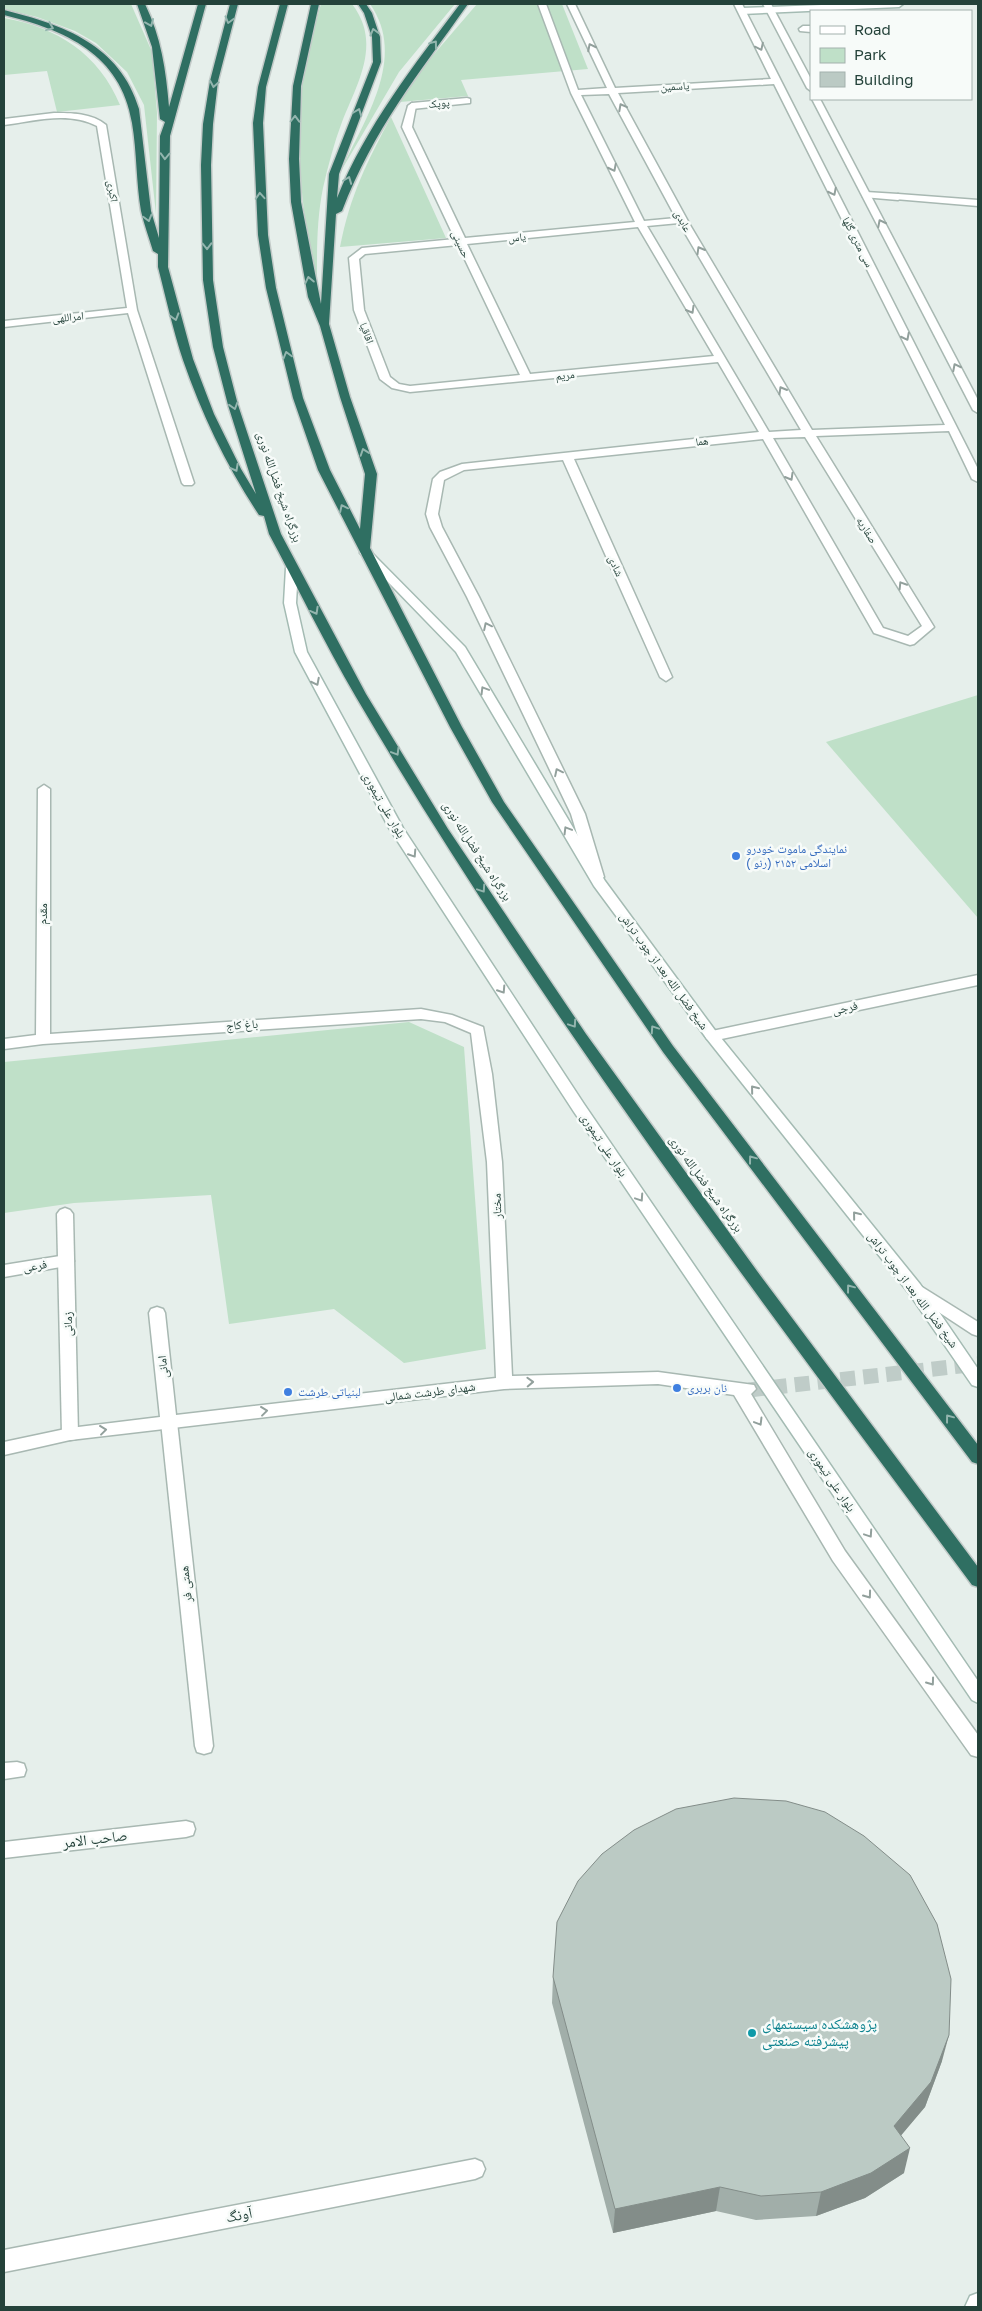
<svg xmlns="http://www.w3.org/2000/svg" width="982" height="2311" font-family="'Golos Text','Noto Naskh Arabic',sans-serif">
<rect width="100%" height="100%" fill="#e6efeb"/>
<!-- green -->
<g fill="#bfe0c8">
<path d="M4,4H131L152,52L157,113L156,214L144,105L127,72L96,43L75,31L37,17L4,9Z"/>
<path d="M321,4H352C382,43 358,82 342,122C334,143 328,166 323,188C316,222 317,257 317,291C303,222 291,129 306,59C310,41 316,22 321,4Z"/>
<path d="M370,4H455L399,72L341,171C364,120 408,58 370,4Z"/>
<path d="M477,4H562L588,69L461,80L468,96L400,102L429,60Z"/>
<path d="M4,18C57,27 99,54 120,105L57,112L47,71L4,75Z"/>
<path d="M391,117L446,238L340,247C350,195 367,162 391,117Z"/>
<path d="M978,695V918L826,742Z"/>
<path d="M409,1022L464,1047L486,1349L404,1363L334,1309L229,1324L211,1195L74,1203L4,1213V1062Z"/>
</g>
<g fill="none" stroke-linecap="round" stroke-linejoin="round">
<!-- street-tunnel -->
<path stroke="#bfccc8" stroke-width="15" stroke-dasharray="15 8" stroke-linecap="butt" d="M749,1390L978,1364"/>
<!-- lane casing -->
<g stroke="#a8b8b2" stroke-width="3">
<g id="lane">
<path d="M467,98L470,99V103L412,109L408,106L412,103Z"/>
<path d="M866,192L898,194L903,197L898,200L863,197V193Z"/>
<path d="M65,1208L70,1210L73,1214L78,1434L76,1439L70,1440L64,1439L62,1434L57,1214L60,1210Z"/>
<path d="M169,1416L175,1417L177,1422L213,1746L211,1752L204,1754L197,1752L195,1746L161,1422L163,1417Z"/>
<path d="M17,1762L24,1764L26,1770L24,1776L4,1779V1763Z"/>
</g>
</g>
<!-- street casing -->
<g stroke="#a8b8b2" stroke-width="3">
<g id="street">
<path d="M538,4H546L578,90L607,88L567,4H575L615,88L771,79L734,4H742L978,469V482L972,479L949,431L816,436L934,627L914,644L910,645L874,633L763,439L574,459L672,677L666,681L660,677L563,460L464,470L444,480L438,514L442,527L479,597L585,814L604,877L597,881L590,877L571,814L467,597L430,527L426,514L433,479L440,472L462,464L759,432L718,362L410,392L392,388L380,379L354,310L349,258L362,248L455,239L402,127L408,106L412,103L416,106L412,127L465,238L635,222L571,93ZM774,84L945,425L812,430L690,225L618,93ZM609,94L676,218L644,221L581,95ZM679,223L801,430L769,432L647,226ZM638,227L714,356L530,374L467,244ZM458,245L520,375L410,386L399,384L390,377L364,310L359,259L365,254ZM805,437L922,626L908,636L883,628L773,438Z"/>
<path d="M763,4H771L811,79V91L807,88Z"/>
<path d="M803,26H811V32L800,31L799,29Z"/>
<path d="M812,99H820L978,400V413L973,410Z"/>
<path d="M54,113C71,113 92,113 106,125L137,310L194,483L192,485H184L182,483L128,313L4,327V321L127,308L97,126C68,111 35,121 4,125V119Z"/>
<path d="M898,194L978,200V206L895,199L893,197Z"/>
<path d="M44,785L50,789V1034L421,1009L452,1015L483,1027L492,1074L502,1162L512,1376L658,1372L754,1385L756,1389L751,1394L845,1551L978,1735V1757L971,1755L833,1561L734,1395L658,1384L504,1389L70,1440L4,1455V1442L70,1428L160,1417L149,1313L151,1309L157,1307L163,1309L165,1313L176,1415L496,1378L487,1162L471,1033L445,1022L421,1019L43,1044L4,1049V1039L36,1035L38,789Z"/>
<path d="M978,975V985L712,1041L707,1039L705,1036L707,1033L712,1031Z"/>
<path d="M66,1255L72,1257L74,1261L72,1265L4,1277V1265Z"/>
<path d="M914,1282L978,1322V1336L972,1334L908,1292L906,1288L908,1284Z"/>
<path d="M186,1821L193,1823L195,1829L193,1835L186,1837L4,1858V1842Z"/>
<path d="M475,2159L482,2162L485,2169L482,2176L475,2179L4,2272V2250Z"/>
</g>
</g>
<!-- secondary casing -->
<g stroke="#a4bbb3" stroke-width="3">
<g id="secondary">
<path d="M848,4H903L899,7L742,14L738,11L742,8Z"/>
<path d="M366,550L370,551L465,647L605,881L717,1033L920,1284L978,1369V1387L972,1385L908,1292L707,1039L594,886L456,652L362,555L360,553Z"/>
<path d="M292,565L298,568L296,603L307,652L403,828L584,1104L978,1681V1703L972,1700L574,1112L389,828L295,652L284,603L286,568Z"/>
<path d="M978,2293V2307H965L970,2296Z"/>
</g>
</g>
<!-- highway casing -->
<g stroke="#c2cac8" stroke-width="3">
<g id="highway">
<path d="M137,4H145C161,37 166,70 169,107L198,4H206L170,136L168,267L193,359L214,414L241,469L256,494L228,405L213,347L203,280L201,165L203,124L210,81L230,4H238L218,81L213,124L211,165L213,280L223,347L238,405L281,534L366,694L448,829L586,1034L757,1271L978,1567V1587L972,1585C758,1296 538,1008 356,697C325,644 298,588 269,534L264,516L259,515C227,467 202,415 183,360C173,330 166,298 158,267V254L153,251C149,238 144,224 141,211C136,182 137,152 132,123C121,54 65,30 4,15V10C64,25 120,45 139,109L151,211L159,238L160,136L165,122L160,119L152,47Z"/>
<path d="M280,4H288L266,87L263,123L268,235L276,288L303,398L330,470L360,529L365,474L340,397L320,326L308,297L291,202L289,159L293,86L311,4H319L301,86L299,159L301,202L321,304L329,174L373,62L372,37L364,13L358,4H366L372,13L380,37L381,62L339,174L337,198C366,126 414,65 460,4H468C418,75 374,128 342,211L336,214L329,324L350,397L377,474L370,548L462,727L504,802L673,1046L978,1445V1464L972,1462L663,1052L492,802L450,727L318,470L293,398L266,288L258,235L253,123L258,87Z"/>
</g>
</g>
<!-- lane -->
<use href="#lane" fill="#fff" fill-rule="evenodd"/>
<!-- street -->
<use href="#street" fill="#fff" fill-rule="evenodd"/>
<!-- secondary -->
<use href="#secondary" fill="#fff" fill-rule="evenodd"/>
<!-- highway -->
<use href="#highway" fill="#2f6f62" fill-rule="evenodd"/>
</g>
<!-- wall -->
<path fill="#a1aea9" d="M553,1977L942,2061L925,2107L901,2135L904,2173L865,2198L816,2216L756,2220L716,2211L613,2233L552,2003Z"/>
<!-- shaded-wall -->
<g fill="#838d89">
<path d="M949,2035L942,2061L925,2107L888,2151L894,2126Z"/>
<path d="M910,2148L904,2173L865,2198L816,2216L821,2192Z"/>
<path d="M720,2187L716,2211L613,2233L615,2209Z"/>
</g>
<!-- building -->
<path fill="#bbcac4" stroke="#838d89" d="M734,1798L786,1801L825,1812L864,1836L910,1875L937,1924L951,1979L949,2035L931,2082L894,2126L910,2148L871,2173L821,2192L761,2196L720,2187L615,2209L553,1977L557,1922L578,1881L602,1854L634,1830L676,1809Z"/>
<!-- one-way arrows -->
<defs><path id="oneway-chevron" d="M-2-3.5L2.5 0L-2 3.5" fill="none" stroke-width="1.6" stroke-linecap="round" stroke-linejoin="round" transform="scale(1.25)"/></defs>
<g stroke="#93b5ae">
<use href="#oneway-chevron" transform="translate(229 20) rotate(106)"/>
<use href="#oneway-chevron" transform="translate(150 23) rotate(67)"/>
<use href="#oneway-chevron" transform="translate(50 27) rotate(22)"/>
<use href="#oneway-chevron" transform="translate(374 32) rotate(-105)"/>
<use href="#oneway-chevron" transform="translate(434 44) rotate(-53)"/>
<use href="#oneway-chevron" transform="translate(214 84) rotate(100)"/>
<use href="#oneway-chevron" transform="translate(358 112) rotate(-69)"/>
<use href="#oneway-chevron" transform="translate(295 119) rotate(-89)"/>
<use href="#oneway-chevron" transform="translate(165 156) rotate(92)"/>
<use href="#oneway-chevron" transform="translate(348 180) rotate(-69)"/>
<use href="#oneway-chevron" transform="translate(260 196) rotate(-94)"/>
<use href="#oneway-chevron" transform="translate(148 218) rotate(75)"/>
<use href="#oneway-chevron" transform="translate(207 246) rotate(89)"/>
<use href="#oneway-chevron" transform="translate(309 280) rotate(-102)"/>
<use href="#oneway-chevron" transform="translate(175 317) rotate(73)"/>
<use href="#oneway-chevron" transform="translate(287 355) rotate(-105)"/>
<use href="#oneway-chevron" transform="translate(234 406) rotate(73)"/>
<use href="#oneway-chevron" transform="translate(364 452) rotate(-109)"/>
<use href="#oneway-chevron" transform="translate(235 468) rotate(62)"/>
<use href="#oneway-chevron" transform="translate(343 508) rotate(-116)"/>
<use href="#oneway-chevron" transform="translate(315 611) rotate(61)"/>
<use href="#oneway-chevron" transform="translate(396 752) rotate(59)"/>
<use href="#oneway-chevron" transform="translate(482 889) rotate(56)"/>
<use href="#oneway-chevron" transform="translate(573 1024) rotate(56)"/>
<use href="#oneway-chevron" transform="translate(654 1029) rotate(-124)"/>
<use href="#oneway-chevron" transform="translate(752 1159) rotate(-127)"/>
<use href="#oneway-chevron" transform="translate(850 1288) rotate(-127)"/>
<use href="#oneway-chevron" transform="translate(949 1418) rotate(-127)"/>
</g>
<g stroke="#92a09c">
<use href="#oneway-chevron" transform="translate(591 47) rotate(-117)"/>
<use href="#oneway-chevron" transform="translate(760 47) rotate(64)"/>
<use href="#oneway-chevron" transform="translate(622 107) rotate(-118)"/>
<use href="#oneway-chevron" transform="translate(613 168) rotate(63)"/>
<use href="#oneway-chevron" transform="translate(833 192) rotate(63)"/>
<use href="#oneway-chevron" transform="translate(881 223) rotate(-117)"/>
<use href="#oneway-chevron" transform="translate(700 250) rotate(-120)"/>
<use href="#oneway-chevron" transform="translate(691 310) rotate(60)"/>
<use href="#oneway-chevron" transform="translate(906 337) rotate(63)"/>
<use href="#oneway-chevron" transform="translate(956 367) rotate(-117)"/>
<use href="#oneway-chevron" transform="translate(782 390) rotate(-120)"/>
<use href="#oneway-chevron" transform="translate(790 477) rotate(60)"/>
<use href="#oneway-chevron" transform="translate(902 585) rotate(-122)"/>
<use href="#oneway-chevron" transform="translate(487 626) rotate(-116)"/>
<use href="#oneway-chevron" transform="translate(316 682) rotate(63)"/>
<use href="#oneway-chevron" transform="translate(484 690) rotate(-121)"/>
<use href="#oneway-chevron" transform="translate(558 772) rotate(-116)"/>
<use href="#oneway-chevron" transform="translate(567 830) rotate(-121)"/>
<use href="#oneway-chevron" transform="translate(413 854) rotate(57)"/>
<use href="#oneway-chevron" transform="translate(502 990) rotate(57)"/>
<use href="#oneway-chevron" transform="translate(754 1089) rotate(-129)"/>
<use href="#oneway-chevron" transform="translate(640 1198) rotate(56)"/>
<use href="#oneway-chevron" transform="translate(856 1215) rotate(-129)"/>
<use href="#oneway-chevron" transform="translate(530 1382) rotate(-2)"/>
<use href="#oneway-chevron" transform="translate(264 1411) rotate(-7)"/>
<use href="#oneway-chevron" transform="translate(759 1422) rotate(59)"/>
<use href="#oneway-chevron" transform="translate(103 1430) rotate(-7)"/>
<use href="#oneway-chevron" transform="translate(869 1534) rotate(56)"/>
<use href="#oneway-chevron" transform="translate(868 1595) rotate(54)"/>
<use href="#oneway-chevron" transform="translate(931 1682) rotate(54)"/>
</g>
<!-- markers -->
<g fill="#3f7fe0" stroke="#f7fbf9" stroke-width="2">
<circle cx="736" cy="856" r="5"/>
<circle cx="677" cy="1388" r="5"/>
<circle cx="288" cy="1392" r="5"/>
</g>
<circle fill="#0f9aa8" stroke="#f7fbf9" stroke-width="2" cx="752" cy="2033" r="5"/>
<g text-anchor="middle" stroke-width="5" stroke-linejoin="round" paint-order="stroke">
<!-- far-street labels -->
<g font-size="11" fill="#24423a" stroke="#f7fbf9">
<text transform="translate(675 86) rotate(-3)" y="4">یاسمین</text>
<text transform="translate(439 103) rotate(-5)" y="4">پوپک</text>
<text transform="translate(113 191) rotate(81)" y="4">اکبری</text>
<text transform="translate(683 221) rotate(61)" y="4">عابدی</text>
<text transform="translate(517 237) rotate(-6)" y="4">یاس</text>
<text transform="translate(858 242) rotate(63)" y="4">سی متری گلها</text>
<text transform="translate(461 244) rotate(65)" y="4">حسینی</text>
<text transform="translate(68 317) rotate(-6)" y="4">امراللهی</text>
<text transform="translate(367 333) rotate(70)" y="4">اقاقیا</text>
<text transform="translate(565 375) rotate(-6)" y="4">مریم</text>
<text transform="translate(702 441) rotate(-6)" y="4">هما</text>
<text transform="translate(867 530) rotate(58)" y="4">صفاریه</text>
<text transform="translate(616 566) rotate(66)" y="4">شادی</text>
</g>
<!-- street labels -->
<g font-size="12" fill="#24423a" stroke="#f7fbf9">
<text transform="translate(279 487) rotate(71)" y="4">بزرگراه شیخ فضل‌الله نوری</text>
<text transform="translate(384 805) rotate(60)" y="4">بلوار علی تیموری</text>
<text transform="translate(477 851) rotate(57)" y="4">بزرگراه شیخ فضل‌الله نوری</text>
<text transform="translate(43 914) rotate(-90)" y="4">مقدم</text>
<text transform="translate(664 971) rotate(54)" y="4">شیخ فضل الله بعد از چوب تراش</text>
<text transform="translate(845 1008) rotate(-12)" y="4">فرجی</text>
<text transform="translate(242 1025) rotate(-4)" y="4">باغ کاج</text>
<text transform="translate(604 1145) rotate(56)" y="4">بلوار علی تیموری</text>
<text transform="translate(706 1184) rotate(54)" y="4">بزرگراه شیخ فضل‌الله نوری</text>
<text transform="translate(497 1206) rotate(-92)" y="4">مختار</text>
<text transform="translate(35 1266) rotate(-9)" y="4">فرعی</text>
<text transform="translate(913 1290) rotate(53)" y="4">شیخ فضل الله بعد از چوب تراش</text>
<text transform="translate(68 1324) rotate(-91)" y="4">زمانی</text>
<text transform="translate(163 1367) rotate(-96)" y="4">امانی</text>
<text transform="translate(430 1392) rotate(-7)" y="4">شهدای طرشت شمالی</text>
<text transform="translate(832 1480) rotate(56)" y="4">بلوار علی تیموری</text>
<text transform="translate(186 1584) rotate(-96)" y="4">همتی فر</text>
</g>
<!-- shop labels -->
<g font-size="12" fill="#366cbe" stroke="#f7fbf9" text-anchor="start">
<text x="746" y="853">نمایندگی ماموت خودرو<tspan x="746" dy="14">( رنو) اسلامی ۲۱۵۲</tspan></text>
<text x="687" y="1392">نان بربری</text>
<text x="298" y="1396">لبنیاتی طرشت</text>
</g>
<!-- near-street labels -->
<g font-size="15" fill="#24423a" stroke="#f7fbf9">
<text transform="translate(95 1839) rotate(-7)" y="5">صاحب الامر</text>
<text transform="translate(239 2215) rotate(-11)" y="5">آونگ</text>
</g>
<!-- near-culture labels -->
<g font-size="15" fill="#0d838f" stroke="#f7fbf9" text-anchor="start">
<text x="762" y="2029">پژوهشکده سیستمهای<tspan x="762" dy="17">پیشرفته صنعتی</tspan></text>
</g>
</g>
<!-- border -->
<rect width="982" height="2311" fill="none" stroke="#24423a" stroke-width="10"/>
<!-- legend -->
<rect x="810" y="10" width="162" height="90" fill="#f7fbf9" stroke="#a3b1ad"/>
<rect x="820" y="26" width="25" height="8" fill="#ffffff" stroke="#a3b1ad"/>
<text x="854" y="35" font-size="15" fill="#24423a">Road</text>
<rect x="820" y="48" width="25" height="15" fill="#bfe0c8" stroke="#a3b1ad"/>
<text x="854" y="60" font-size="15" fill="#24423a">Park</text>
<rect x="820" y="72" width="25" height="15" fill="#bbcac4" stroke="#a3b1ad"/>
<text x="854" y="85" font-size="15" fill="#24423a">Building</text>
</svg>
